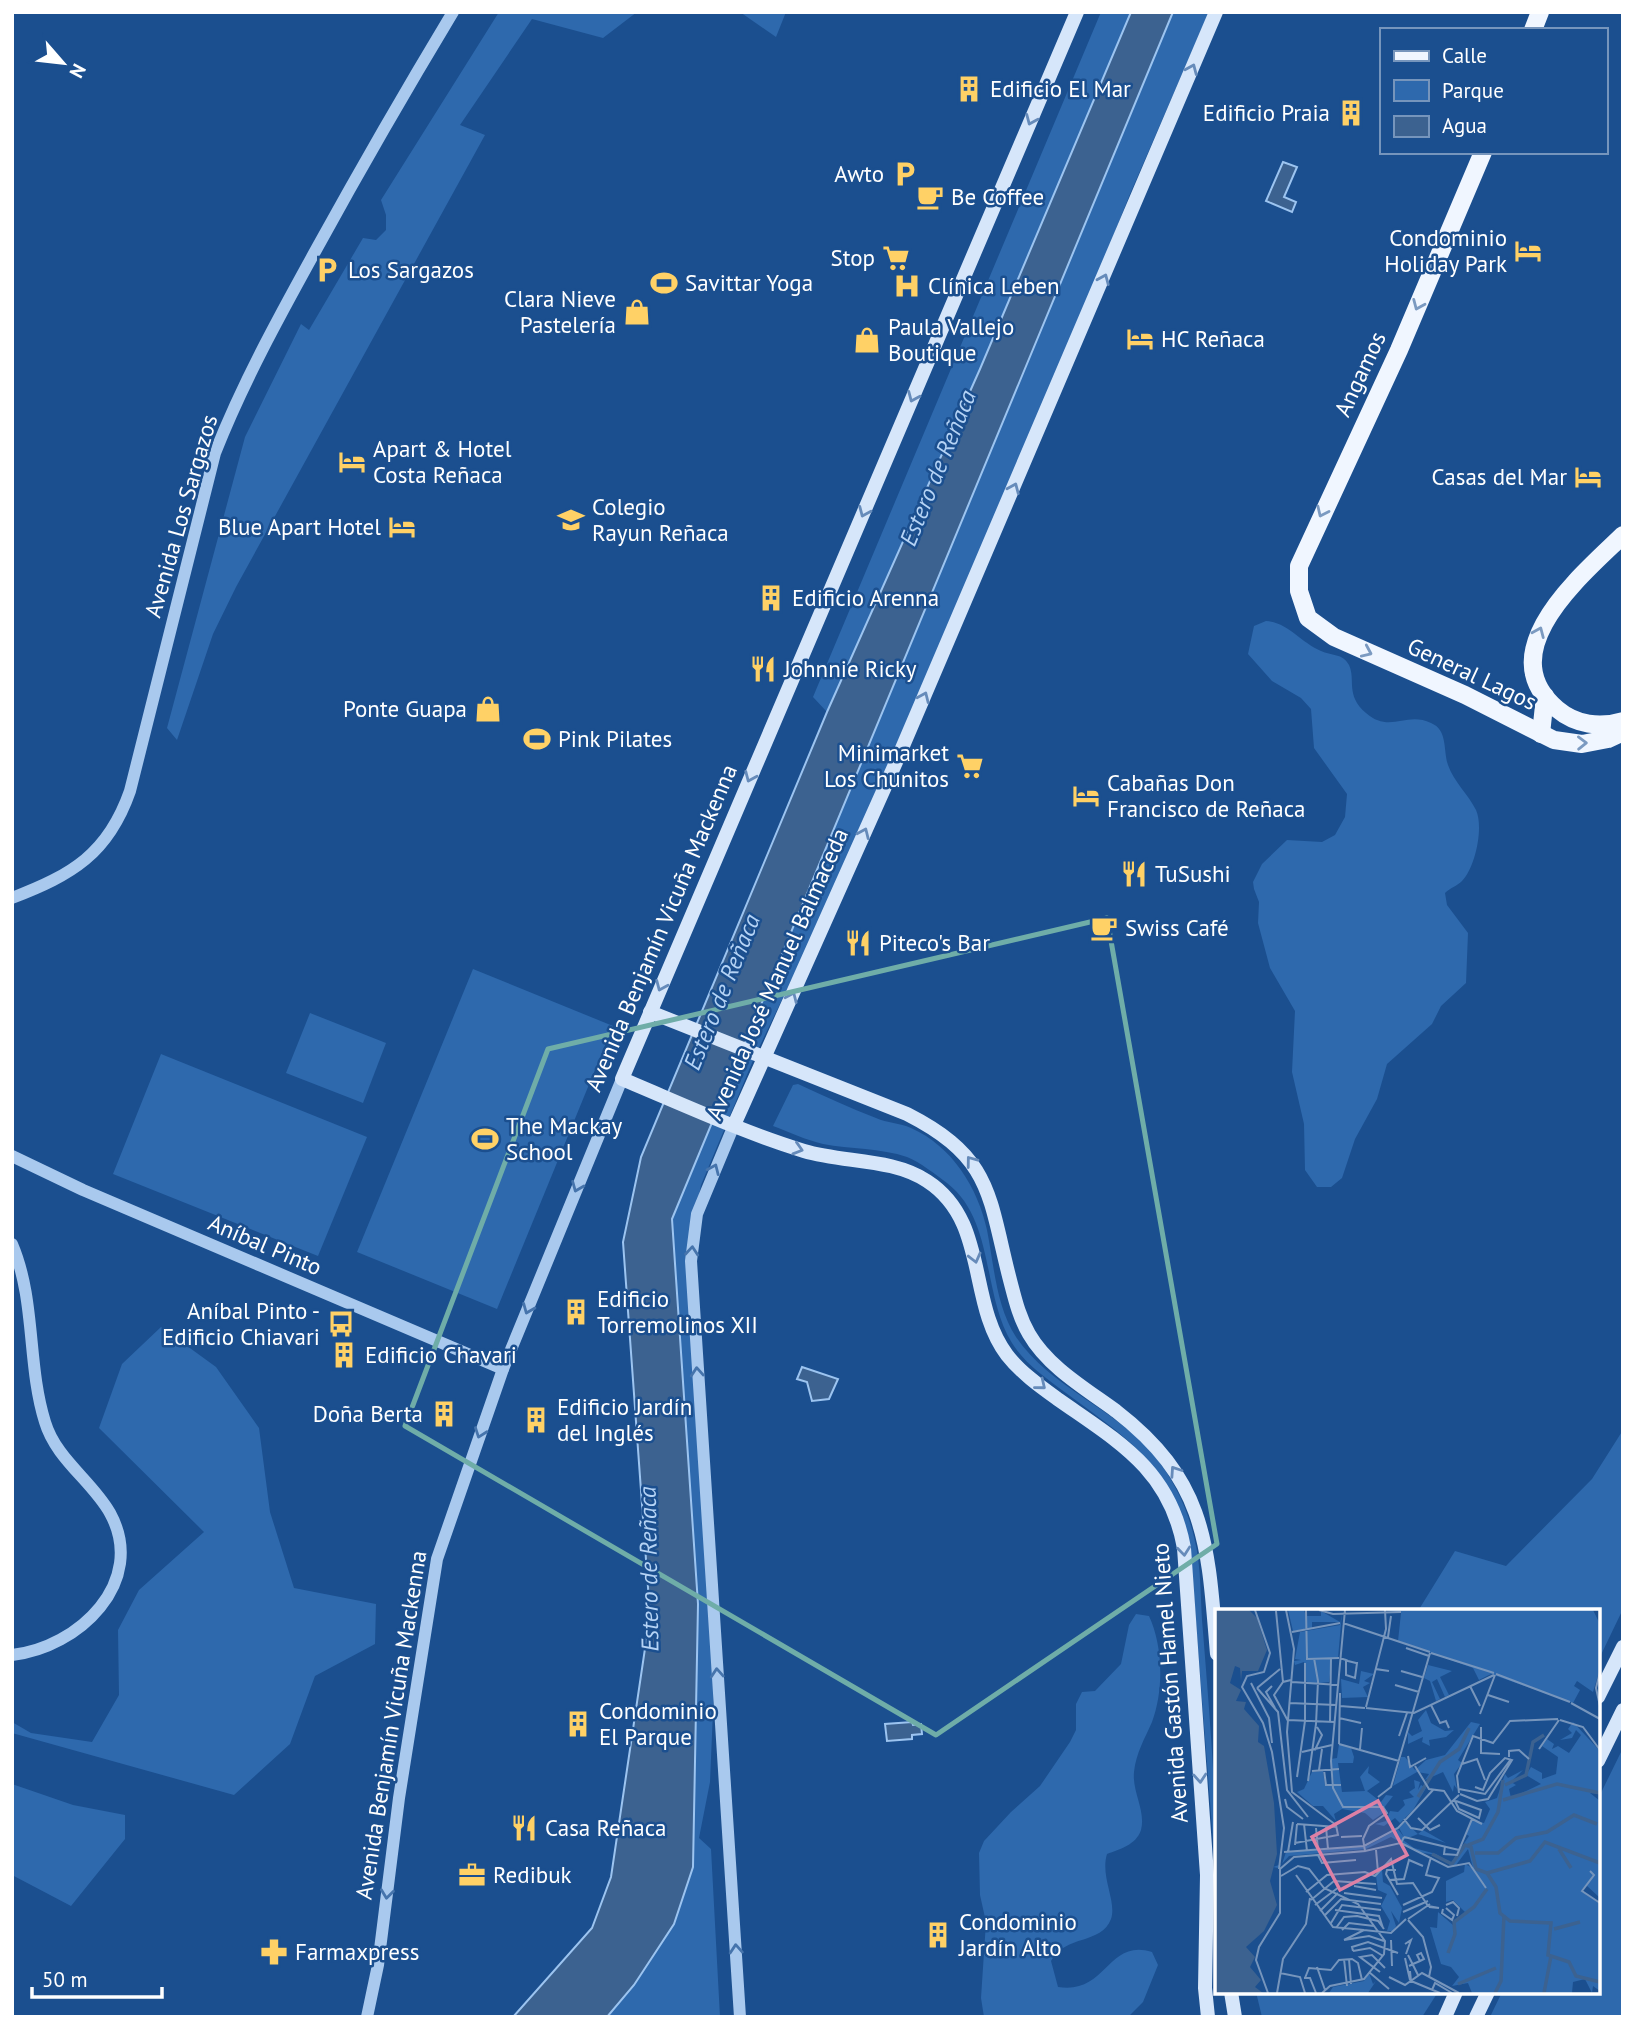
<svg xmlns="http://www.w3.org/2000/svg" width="1635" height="2029" font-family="'PT Sans',sans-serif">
<rect width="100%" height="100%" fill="#1b4f8f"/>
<!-- green -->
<g fill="#2e69ad">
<path d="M499,12H637L603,38L532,19L460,125L485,135L236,587L213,634L177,740L167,728L245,437L301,324L309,330L363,238L376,240L386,230V215L381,200Z"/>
<path d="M740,12H786L776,37Z"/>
<path d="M1101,12H1209L1130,194L957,627L872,812L754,1058L701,1185L691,1237L715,1664L710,1782L699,1838L711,1849L720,2017H534L608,1928L662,1619L632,1274L839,687L827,712L813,697Z"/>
<path d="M1266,621C1289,623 1300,642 1321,651C1331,656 1343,653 1349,665C1356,680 1345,695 1366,713C1390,734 1406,711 1431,723C1448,730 1443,750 1448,765C1454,782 1468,794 1476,810C1484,828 1475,868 1462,881C1457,886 1450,888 1445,893L1447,905L1468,933L1466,983L1441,1006L1432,1024L1387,1064L1377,1099L1355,1139L1342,1178L1331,1187H1317L1305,1170L1304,1124L1292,1072L1295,1011L1270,968L1258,923L1259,902L1254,889L1253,882L1262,864L1287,840L1322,842L1335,835L1345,817L1347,794L1314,748L1311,709L1301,698L1272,681L1248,654L1254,626Z"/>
<path d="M473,969L613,1026L497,1309L357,1252Z"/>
<path d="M310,1013L386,1043L363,1103L286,1073Z"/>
<path d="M161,1054L367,1137L318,1256L113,1174Z"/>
<path d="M798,1084C824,1096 850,1108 876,1118C887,1123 900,1123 911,1128C952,1146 978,1188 987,1230C994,1265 996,1306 1016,1337C1051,1388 1113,1407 1152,1453C1172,1476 1187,1507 1194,1537C1202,1567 1200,1602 1203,1632C1210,1720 1217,1802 1217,1891L1190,1545C1165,1460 1133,1443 1066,1393C1047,1379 1024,1363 1012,1343C982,1295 995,1220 947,1183C936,1175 920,1162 907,1157C881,1148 850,1149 823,1144C806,1140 789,1132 773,1126L793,1085Z"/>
<path d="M161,1327L216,1367L259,1428L270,1512L294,1588L376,1604L375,1644L315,1676L290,1744L234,1795L12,1733V1722L31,1733L92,1742L119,1695L118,1630L139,1590L204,1532L99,1428L122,1364Z"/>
<path d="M1623,1430V1609L1598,1661V1611H1418L1455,1551L1506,1566L1592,1479Z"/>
<path d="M1136,1614L1149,1616C1163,1646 1164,1690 1152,1722C1145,1738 1136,1753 1134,1772C1132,1792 1146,1811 1141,1830C1136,1845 1120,1849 1107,1854C1100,1877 1117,1901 1111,1919C1101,1945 1066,1934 1051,1961L1058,1987C1107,1995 1107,1938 1152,1952L1158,1965L1143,2002L1128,2017H984L981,1998L986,1922L980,1895L979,1853L984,1841L1011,1812L1040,1786L1070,1742L1076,1730V1704L1082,1692L1095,1691L1121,1664L1129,1625Z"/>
<path d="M1623,1748V2017H1490L1502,1992H1598V1799Z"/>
<path d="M12,1784L73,1805L125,1815V1839L71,1906L12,1875Z"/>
<path d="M1256,1992H1438L1422,2017H1262Z"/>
</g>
<!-- water -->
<g fill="#3c6290" stroke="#9cc4f0" stroke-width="2">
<path d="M1131,12H1173L672,1219L698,1604L693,1867L674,1924L634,1985L607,2017H513L592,1928L611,1877L650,1615L623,1242L641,1157L827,712L980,369Z"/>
<path d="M1283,162L1297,167L1284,197L1296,202L1292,212L1266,201Z"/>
<path d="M802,1367L838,1379L829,1399L812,1401L807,1382L797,1379Z"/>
<path d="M912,1722L913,1725L921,1724L922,1734L912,1735V1739L887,1741L885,1724Z"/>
</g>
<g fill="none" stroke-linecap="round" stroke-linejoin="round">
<!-- tertiary -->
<g stroke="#a9c9ee" stroke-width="12">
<path d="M12,898C72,875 108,854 130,791L215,453C243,382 280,315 317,248C361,168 406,90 453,12"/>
<path d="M734,1125L697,1214L691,1261L740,2017"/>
<path d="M12,1156L83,1190L503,1369"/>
<path d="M12,1244C36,1300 27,1365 45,1422C56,1459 92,1481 110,1513C148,1582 78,1648 12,1655"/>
<path d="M367,2017L378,1965L399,1798L437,1559L503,1369L622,1079"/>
</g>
<!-- secondary -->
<g stroke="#d6e6fa" stroke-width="14">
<path d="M1077,12L622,1079C682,1104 742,1132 804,1151C844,1163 892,1158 927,1181C989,1221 967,1302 1007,1355C1021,1373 1041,1387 1059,1400C1119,1442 1170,1470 1184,1548L1207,1875L1205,1988L1208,2017"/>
<path d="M650,1012L907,1114C993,1158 988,1195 1010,1280C1015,1299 1019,1317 1029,1334C1048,1367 1086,1389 1116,1411C1208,1482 1208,1547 1217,1654"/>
<path d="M734,1125L897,760L1216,12"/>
<path d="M1598,1697L1623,1647"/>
<path d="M1598,1761L1623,1710"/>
<path d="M1231,1992L1235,2017"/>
<path d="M1445,2017L1456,1992"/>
<path d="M1476,2017L1488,1992"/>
</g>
<!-- primary -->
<g stroke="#f0f6ff" stroke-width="18">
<path d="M1533,30L1540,12"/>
<path d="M1483,152L1399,350L1299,566V591L1308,618L1334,637L1465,695L1554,740L1582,744L1608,739L1623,732"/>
<path d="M1623,535C1582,575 1489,651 1557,709C1576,725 1600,728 1623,721"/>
<path d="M1541,734L1545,696"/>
</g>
</g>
<!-- one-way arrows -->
<defs><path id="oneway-chevron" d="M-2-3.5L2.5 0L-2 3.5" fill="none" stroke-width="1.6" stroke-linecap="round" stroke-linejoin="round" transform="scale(1.75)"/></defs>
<g stroke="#668bba">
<use href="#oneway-chevron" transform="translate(1192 69) rotate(-67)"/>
<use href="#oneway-chevron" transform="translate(1031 120) rotate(113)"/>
<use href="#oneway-chevron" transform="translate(1104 279) rotate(-67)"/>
<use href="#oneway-chevron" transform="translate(913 397) rotate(113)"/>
<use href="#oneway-chevron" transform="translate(1014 488) rotate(-67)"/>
<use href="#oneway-chevron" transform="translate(864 512) rotate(113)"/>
<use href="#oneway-chevron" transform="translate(924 697) rotate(-66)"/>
<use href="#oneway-chevron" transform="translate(750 777) rotate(113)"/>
<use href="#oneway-chevron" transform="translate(864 833) rotate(-66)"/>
<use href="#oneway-chevron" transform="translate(661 986) rotate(113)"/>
<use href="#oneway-chevron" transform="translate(792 997) rotate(-66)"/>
<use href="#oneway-chevron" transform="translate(798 1149) rotate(17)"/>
<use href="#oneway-chevron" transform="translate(971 1161) rotate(-127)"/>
<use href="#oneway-chevron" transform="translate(975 1258) rotate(76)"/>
<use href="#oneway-chevron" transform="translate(1041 1385) rotate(39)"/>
<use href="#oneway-chevron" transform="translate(1175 1471) rotate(-124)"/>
<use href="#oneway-chevron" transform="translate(1184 1551) rotate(84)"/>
<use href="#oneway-chevron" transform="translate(1200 1778) rotate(86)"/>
</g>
<g stroke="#7b9ac1">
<use href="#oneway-chevron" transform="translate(1418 305) rotate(113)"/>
<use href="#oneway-chevron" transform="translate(1322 512) rotate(115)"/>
<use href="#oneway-chevron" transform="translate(1539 632) rotate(-67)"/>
<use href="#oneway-chevron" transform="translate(1367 652) rotate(24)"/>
<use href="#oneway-chevron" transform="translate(1582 743) rotate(-1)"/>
</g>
<g stroke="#4674ac">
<use href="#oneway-chevron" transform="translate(714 1169) rotate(-66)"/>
<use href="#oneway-chevron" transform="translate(577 1187) rotate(112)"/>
<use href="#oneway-chevron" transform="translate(692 1251) rotate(-85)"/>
<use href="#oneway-chevron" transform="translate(528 1309) rotate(112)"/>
<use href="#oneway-chevron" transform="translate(697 1372) rotate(-94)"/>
<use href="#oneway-chevron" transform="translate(480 1433) rotate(110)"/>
<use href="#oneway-chevron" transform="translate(717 1673) rotate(-94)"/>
<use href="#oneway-chevron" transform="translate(387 1894) rotate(97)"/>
<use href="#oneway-chevron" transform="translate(736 1949) rotate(-94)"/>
</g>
<!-- marked area -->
<path fill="none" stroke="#6fada8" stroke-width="5" stroke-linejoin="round" d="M1107,918L1217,1544L936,1735L405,1426L548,1049Z"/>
<!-- icons -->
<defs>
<g id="building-bare" transform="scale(2.1)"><path d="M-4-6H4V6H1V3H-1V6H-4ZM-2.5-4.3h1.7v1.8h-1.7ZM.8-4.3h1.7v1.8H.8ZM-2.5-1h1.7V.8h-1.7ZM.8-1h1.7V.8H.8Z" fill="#ffd166" stroke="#1b4f8f" stroke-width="2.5" paint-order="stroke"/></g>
<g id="parking-bare" transform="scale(2.1)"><path d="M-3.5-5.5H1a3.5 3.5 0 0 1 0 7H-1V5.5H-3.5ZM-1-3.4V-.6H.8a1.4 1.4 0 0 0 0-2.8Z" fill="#ffd166" stroke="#1b4f8f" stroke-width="2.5" paint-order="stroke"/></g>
<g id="cafe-bare" transform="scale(2.1)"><path d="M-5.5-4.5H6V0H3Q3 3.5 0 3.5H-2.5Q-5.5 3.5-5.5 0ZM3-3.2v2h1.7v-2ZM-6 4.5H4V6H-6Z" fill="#ffd166" stroke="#1b4f8f" stroke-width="2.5" paint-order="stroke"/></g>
<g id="hotel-bare" transform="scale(2.1)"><path d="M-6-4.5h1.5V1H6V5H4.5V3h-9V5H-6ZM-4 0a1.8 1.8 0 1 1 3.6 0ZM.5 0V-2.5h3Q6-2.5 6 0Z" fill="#ffd166" stroke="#1b4f8f" stroke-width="2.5" paint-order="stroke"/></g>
<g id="supermarket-bare" transform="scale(2.1)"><path d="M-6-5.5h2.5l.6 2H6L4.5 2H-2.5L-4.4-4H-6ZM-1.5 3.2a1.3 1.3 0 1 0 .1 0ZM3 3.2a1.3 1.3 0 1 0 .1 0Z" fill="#ffd166" stroke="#1b4f8f" stroke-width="2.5" paint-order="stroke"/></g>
<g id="stadium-bare" transform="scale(2.1)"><path d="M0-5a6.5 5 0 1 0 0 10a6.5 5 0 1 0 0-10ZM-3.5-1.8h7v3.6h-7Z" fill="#ffd166" stroke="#1b4f8f" stroke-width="2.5" paint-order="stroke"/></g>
<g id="hospital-bare" transform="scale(2.1)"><path d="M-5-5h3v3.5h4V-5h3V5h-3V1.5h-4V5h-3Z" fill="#ffd166" stroke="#1b4f8f" stroke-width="2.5" paint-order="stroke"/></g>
<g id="shop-bare" transform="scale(2.1)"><path d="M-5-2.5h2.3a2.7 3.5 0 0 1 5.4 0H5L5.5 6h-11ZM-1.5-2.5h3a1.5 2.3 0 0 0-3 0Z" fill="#ffd166" stroke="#1b4f8f" stroke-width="2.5" paint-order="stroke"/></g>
<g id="school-bare" transform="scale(2.1)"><path d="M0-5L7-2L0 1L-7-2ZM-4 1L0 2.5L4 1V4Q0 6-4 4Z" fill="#ffd166" stroke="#1b4f8f" stroke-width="2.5" paint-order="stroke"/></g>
<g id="restaurant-bare" transform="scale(2.1)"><path d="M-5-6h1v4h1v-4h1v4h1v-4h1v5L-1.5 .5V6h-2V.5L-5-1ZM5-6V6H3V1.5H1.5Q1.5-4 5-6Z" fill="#ffd166" stroke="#1b4f8f" stroke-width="2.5" paint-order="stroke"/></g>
<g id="bus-bare" transform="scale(2.1)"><path d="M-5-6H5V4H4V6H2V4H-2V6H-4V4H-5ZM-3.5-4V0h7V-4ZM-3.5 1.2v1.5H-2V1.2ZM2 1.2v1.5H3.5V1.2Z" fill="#ffd166" stroke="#1b4f8f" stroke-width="2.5" paint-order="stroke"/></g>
<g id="office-bare" transform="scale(2.1)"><path d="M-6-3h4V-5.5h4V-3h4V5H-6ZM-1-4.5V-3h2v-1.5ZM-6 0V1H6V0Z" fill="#ffd166" stroke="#1b4f8f" stroke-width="2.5" paint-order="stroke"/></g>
<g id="pharmacy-bare" transform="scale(2.1)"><path d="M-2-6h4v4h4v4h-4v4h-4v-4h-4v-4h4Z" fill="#ffd166" stroke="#1b4f8f" stroke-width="2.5" paint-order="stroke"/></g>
</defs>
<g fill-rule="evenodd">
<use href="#building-bare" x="969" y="89"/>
<use href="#building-bare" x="1351" y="113"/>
<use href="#parking-bare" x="905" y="174"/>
<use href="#cafe-bare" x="930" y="197"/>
<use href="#hotel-bare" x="1528" y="251"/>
<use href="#supermarket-bare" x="896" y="258"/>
<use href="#parking-bare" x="327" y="270"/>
<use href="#stadium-bare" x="664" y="283"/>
<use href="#hospital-bare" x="907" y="286"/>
<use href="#shop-bare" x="637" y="312"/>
<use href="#hotel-bare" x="1140" y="339"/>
<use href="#shop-bare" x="867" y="340"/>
<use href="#hotel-bare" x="352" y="462"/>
<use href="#hotel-bare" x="1588" y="477"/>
<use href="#school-bare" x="571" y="520"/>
<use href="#hotel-bare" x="402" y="527"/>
<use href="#building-bare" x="771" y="598"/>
<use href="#restaurant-bare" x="763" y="669"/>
<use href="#shop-bare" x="488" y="709"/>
<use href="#stadium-bare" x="537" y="739"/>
<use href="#supermarket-bare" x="970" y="766"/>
<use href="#hotel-bare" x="1086" y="796"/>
<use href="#restaurant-bare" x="1134" y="874"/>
<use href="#cafe-bare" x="1104" y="928"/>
<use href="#restaurant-bare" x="858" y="943"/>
<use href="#stadium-bare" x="485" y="1139"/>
<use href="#building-bare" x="576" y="1312"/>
<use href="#bus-bare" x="341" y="1324"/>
<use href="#building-bare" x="344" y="1355"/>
<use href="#building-bare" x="444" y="1414"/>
<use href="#building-bare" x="536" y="1420"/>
<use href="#building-bare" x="578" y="1724"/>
<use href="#restaurant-bare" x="524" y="1828"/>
<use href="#office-bare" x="472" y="1875"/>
<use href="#building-bare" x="938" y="1935"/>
<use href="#pharmacy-bare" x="274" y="1952"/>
</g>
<g text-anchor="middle" stroke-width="5" stroke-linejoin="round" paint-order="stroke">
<!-- poi labels -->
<g font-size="23" fill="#fff" stroke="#1b4f8f" text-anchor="start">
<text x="990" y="97">Edificio El Mar</text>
<text x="1330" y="121" text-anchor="end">Edificio Praia</text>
<text x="884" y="182" text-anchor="end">Awto</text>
<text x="951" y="205">Be Coffee</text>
<text x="1507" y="246" text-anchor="end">Condominio<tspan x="1507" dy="26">Holiday Park</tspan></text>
<text x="875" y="266" text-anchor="end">Stop</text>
<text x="348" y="278">Los Sargazos</text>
<text x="685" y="291">Savittar Yoga</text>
<text x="928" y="294">Clínica Leben</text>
<text x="616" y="307" text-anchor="end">Clara Nieve<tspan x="616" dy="26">Pastelería</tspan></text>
<text x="888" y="335">Paula Vallejo<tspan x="888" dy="26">Boutique</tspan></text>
<text x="1161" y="347">HC Reñaca</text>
<text x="373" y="457">Apart &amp; Hotel<tspan x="373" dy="26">Costa Reñaca</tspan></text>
<text x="1567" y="485" text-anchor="end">Casas del Mar</text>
<text x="592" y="515">Colegio<tspan x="592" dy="26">Rayun Reñaca</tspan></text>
<text x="381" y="535" text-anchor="end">Blue Apart Hotel</text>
<text x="792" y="606">Edificio Arenna</text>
<text x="784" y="677">Johnnie Ricky</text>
<text x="467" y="717" text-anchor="end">Ponte Guapa</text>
<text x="558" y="747">Pink Pilates</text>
<text x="949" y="761" text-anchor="end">Minimarket<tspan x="949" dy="26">Los Chunitos</tspan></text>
<text x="1107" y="791">Cabañas Don<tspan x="1107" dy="26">Francisco de Reñaca</tspan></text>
<text x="1155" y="882">TuSushi</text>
<text x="1125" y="936">Swiss Café</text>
<text x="879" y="951">Piteco's Bar</text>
<text x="506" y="1134">The Mackay<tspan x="506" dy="26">School</tspan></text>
<text x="597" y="1307">Edificio<tspan x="597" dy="26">Torremolinos XII</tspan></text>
<text x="320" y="1319" text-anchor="end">Aníbal Pinto -<tspan x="320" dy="26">Edificio Chiavari</tspan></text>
<text x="365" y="1363">Edificio Chavari</text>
<text x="557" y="1415">Edificio Jardín<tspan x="557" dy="26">del Inglés</tspan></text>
<text x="423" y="1422" text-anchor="end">Doña Berta</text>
<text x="599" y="1719">Condominio<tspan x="599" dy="26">El Parque</tspan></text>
<text x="545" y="1836">Casa Reñaca</text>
<text x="493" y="1883">Redibuk</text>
<text x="959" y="1930">Condominio<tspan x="959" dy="26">Jardín Alto</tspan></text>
<text x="295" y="1960">Farmaxpress</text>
</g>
<!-- street labels -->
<g font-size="23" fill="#fff" stroke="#1b4f8f">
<text transform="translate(1360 374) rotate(-65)" y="8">Angamos</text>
<text transform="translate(181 516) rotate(-74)" y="8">Avenida Los Sargazos</text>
<text transform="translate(1472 674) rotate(25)" y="8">General Lagos</text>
<text transform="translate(661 928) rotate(-67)" y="8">Avenida Benjamín Vicuña Mackenna</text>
<text transform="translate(777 974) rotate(-66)" y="8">Avenida José Manuel Balmaceda</text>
<text transform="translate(265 1245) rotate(23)" y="8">Aníbal Pinto</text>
<text transform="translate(1170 1683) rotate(-94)" y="8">Avenida Gastón Hamel Nieto</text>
<text transform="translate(391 1725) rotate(-81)" y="8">Avenida Benjamín Vicuña Mackenna</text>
</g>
<!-- water labels -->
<g font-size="24" font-style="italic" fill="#b5d3f5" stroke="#1b4f8f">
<text transform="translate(938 468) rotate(-68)" y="8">Estero de Reñaca</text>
<text transform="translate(722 992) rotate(-68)" y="8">Estero de Reñaca</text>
<text transform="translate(649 1569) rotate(-91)" y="8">Estero de Reñaca</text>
</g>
</g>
<!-- overview -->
<g transform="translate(1215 1609)">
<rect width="385" height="385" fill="#1b4f8f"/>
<path d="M73,1H89L91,7H106V2L125,13H97V19L78,22ZM170,1H378L385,15V60L378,83L362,72L359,77L365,81L358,94L276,65L264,71L258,59L183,32L186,4ZM127,4L123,49H117L114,73L95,75L90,71L89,53L80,56L79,52L86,51L80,50L85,23L125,16ZM213,56L237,62L225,68L234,86L230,88L222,70L217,73L225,90L221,92L215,72L209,69ZM146,62L159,65L149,72L155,74L148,78L153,88L127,89L126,70L144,75ZM211,101L216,114L230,122L239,121L231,128L214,131L215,137L207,133L208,128L193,135V123L197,127L207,122L203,111ZM256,113L265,115L243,151L247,154L239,165L242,180L239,176L238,183L228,163L210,171L214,165L202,163L178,177L186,148H190L200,161L211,151L230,146ZM358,113L385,142V185L375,184L385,192V289L371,276L366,282L385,295V382L378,377L377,384L370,370L358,373L357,384H257L253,374L237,377L244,368L236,358L226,355L215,318L222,319L223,303L238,316L250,303L238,291L231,293V272L249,263L250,255L258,259L253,240L241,256H235L221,246L203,243L176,228L151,240L74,247L63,259L58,258L67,255L71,243L152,237L183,220L189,228L184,219L189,212L203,225L208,221L231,234L203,225L188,231L199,239L221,245L236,254L254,227L251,225L257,211L269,214L275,200L270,193L282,189L290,165L293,169L308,161L296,173L301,176L294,180L296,189L326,175L311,166L316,158L327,164V170L341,165L343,148L327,137L332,130L339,135L337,140L343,137L354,144L366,126L361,121L357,129L345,131L357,124L353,120ZM124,135L136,139L139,148L138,154H123L127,183L150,182L145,168L154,157L153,164L165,173L152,182L166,193L171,186L178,187L168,200L170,203L158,211L150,204L127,200L119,205L121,212L108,197H98L82,183L89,180L97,163L108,162L110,176H119L116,150L122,149ZM199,171L205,173L203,181L206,176L211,179L198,201L185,214L180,209L169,217L160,215L171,212L175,202L183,203L190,196L188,191L199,188L194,183L200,179ZM167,260L168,273L175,277L187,299L184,314L176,302L181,317L178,322H172L175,312L166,297L172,285L163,281L161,267ZM154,364L158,375L161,372L153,384H114L118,378L149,372Z" fill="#2e69ad"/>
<path d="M0,1H34L42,9L52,41L43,62H27L26,72L25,59L20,57L15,74L26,81L21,92L31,93L29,100L44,117L43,133L49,137L59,194L62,245L55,272L62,296L49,322L31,338L40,348L35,358L46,371L40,378L48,384H0Z" fill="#3c6290"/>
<path fill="none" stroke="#3c6290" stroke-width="3.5" d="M290,176L311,166L318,133L329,126M203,188L225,153L244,140L254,119M288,191L342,175L385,184M253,236L268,230L283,203L288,171M344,240L356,259M260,244H283L301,229L332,223L359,206L382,215M217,245L237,255L250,236L256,238L261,260L272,264L281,278L285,304L295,312L336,314L333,346L354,353L361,367L385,373M272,264L315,252L330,233L385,254M339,320L365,313M233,344L240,325L239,313L259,298L272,280M243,375L281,359M280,384L286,372L289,306M329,384L336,347"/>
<path fill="none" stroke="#7695bc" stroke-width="2" d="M40,1L55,44L49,63L32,67L27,78L48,114L57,143L69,219L64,260M71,1L79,40L72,123L77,183L121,216L123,226L80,234M91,1L92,50L124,49M104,1L118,5L186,3M61,2L68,73M128,14L215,43M77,23L125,14M173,28L176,7M191,39L214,47M216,44L279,64M126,50H128L131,51L133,52L141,54H142L140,69L131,66V51M160,60L174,62L161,60M186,62L207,68M385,63L381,79L385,97M281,65L355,93M77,73L124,76M36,74L54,109L57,134M180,76L204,83M57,77L51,83L60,99M255,77L265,97M42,79L63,103L72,181L93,208M42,79L65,60M273,86L294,93M75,94L121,96M356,94L385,110M216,96L225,114L231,112L234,119M125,97L150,99M151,98L171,20L170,1M151,99L199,104L279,66M265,105L280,66M124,109L146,114M73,111L119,113M345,111L368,118L385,141M73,112L59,86L68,73L76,71M115,114L116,49M266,118V144L285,145M184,127L192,104M124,135L125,84M124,135L184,152M145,140L147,119M324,140L344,111M100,141L107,126L102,118M87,143L117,136M193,147L195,158L211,149M294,148V142L304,141L314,150M247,155L262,150L270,171M200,157L214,180L229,182L242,202L267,215M104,161L107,140M109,161L111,176H126M97,162L124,160M82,168L90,112V54M93,172L101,115L103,72L99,49M244,180L270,185L296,150M244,184L242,167L258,127L278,134L295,112L343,110M245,185L262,192L273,190L297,151L290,149L275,164L268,181L260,178M163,188L176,178L215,44M70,190L72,198L88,210M239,190L244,200L264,209L266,201L241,192M203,209L215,221L225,216M189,210L196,219L207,221L244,186M82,215L122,218M89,215L92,242M111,218L113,240M101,219L103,241M126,228L147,227M189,228L244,241M186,234L233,258L254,254L271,279M80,236L82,215M149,237L183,219L218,181M230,237L229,245L242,246L257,210M161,241L163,263M150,242L186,234L189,228M69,243L149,237M73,243L78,213M103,246L107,254L141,251M181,261H172L171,265L183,286M375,262L379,266L367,282L385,294M81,266L118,318L149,321M66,267L83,257L94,260L109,279L143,295L170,332L169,345L149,370L115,377L107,384M174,271L189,270L194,251L208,257M139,277L161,281M91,283L112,266L150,263L160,267L176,250L182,275L198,274L213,297M129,284L167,289M96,291L119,272L161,275M100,296L124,278M188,296L217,283L224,269L211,266L216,248M231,296L238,293L244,299L242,307M213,297L224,299L214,298M228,300L227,304L237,311L239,306L231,299M120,301L164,307L168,319M105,302L123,284M188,303L213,292M109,307L126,290L166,295M193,310L215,295M193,311L208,328L216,358L214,368M116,314L127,296L166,301M121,319L129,308L142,307L163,312L169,320M127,321L134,314L159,317M129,331L149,321L176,324L191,310M129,331L154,327L169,332M176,331L177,357M190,335L196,331L191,345M138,342L137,338L153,333L183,344M138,342L155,339L168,347M193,346L203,366M190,349L195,371M129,350L132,377M134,350L136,375M194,357L198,355L205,352L209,350L206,344L202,346L205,352M102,358L110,381M195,362L196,372L225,384M154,363L174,380M165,363L145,348L157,346L170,359M65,364L85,368L90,384M174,368L190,376L207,364L244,384M89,369H95L101,384M90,369L94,359L116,361L124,351L137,350L143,354L147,371M217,381L220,374L237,384M53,384L41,351L44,338L65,304V260L79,248L150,242L148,230L154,217L172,204L168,198H128L118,179L116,152L130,1M62,384L68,350L91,315L95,289"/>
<path fill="#dd80a5" fill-opacity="0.15" stroke="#dd80a5" stroke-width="3.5" d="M163,192L192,246L125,281L97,228Z"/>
<rect width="385" height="385" fill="none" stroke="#fff" stroke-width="3.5"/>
</g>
<!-- border -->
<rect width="1635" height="2029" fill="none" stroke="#ffffff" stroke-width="28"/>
<!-- legend -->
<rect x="1380" y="28" width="228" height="126" fill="#1b4f8f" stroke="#7695bc" stroke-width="2"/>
<rect x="1394" y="51" width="35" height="10" fill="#f0f6ff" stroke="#7695bc" stroke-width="2"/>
<text x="1442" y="63" font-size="21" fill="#ffffff">Calle</text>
<rect x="1394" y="80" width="35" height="21" fill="#2e69ad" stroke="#7695bc" stroke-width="2"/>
<text x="1442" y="98" font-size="21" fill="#ffffff">Parque</text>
<rect x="1394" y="116" width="35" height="21" fill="#3c6290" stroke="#7695bc" stroke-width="2"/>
<text x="1442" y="133" font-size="21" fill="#ffffff">Agua</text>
<!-- north arrow -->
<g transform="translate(63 63) rotate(118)" stroke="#1b4f8f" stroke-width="5" paint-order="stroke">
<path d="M0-5L12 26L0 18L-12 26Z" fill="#ffffff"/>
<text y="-10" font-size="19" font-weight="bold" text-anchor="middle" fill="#ffffff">N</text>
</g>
<!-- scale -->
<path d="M32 1987v10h130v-10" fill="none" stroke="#ffffff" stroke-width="3.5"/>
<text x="42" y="1987" font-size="21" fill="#ffffff" stroke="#1b4f8f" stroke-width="5" paint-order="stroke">50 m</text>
</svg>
